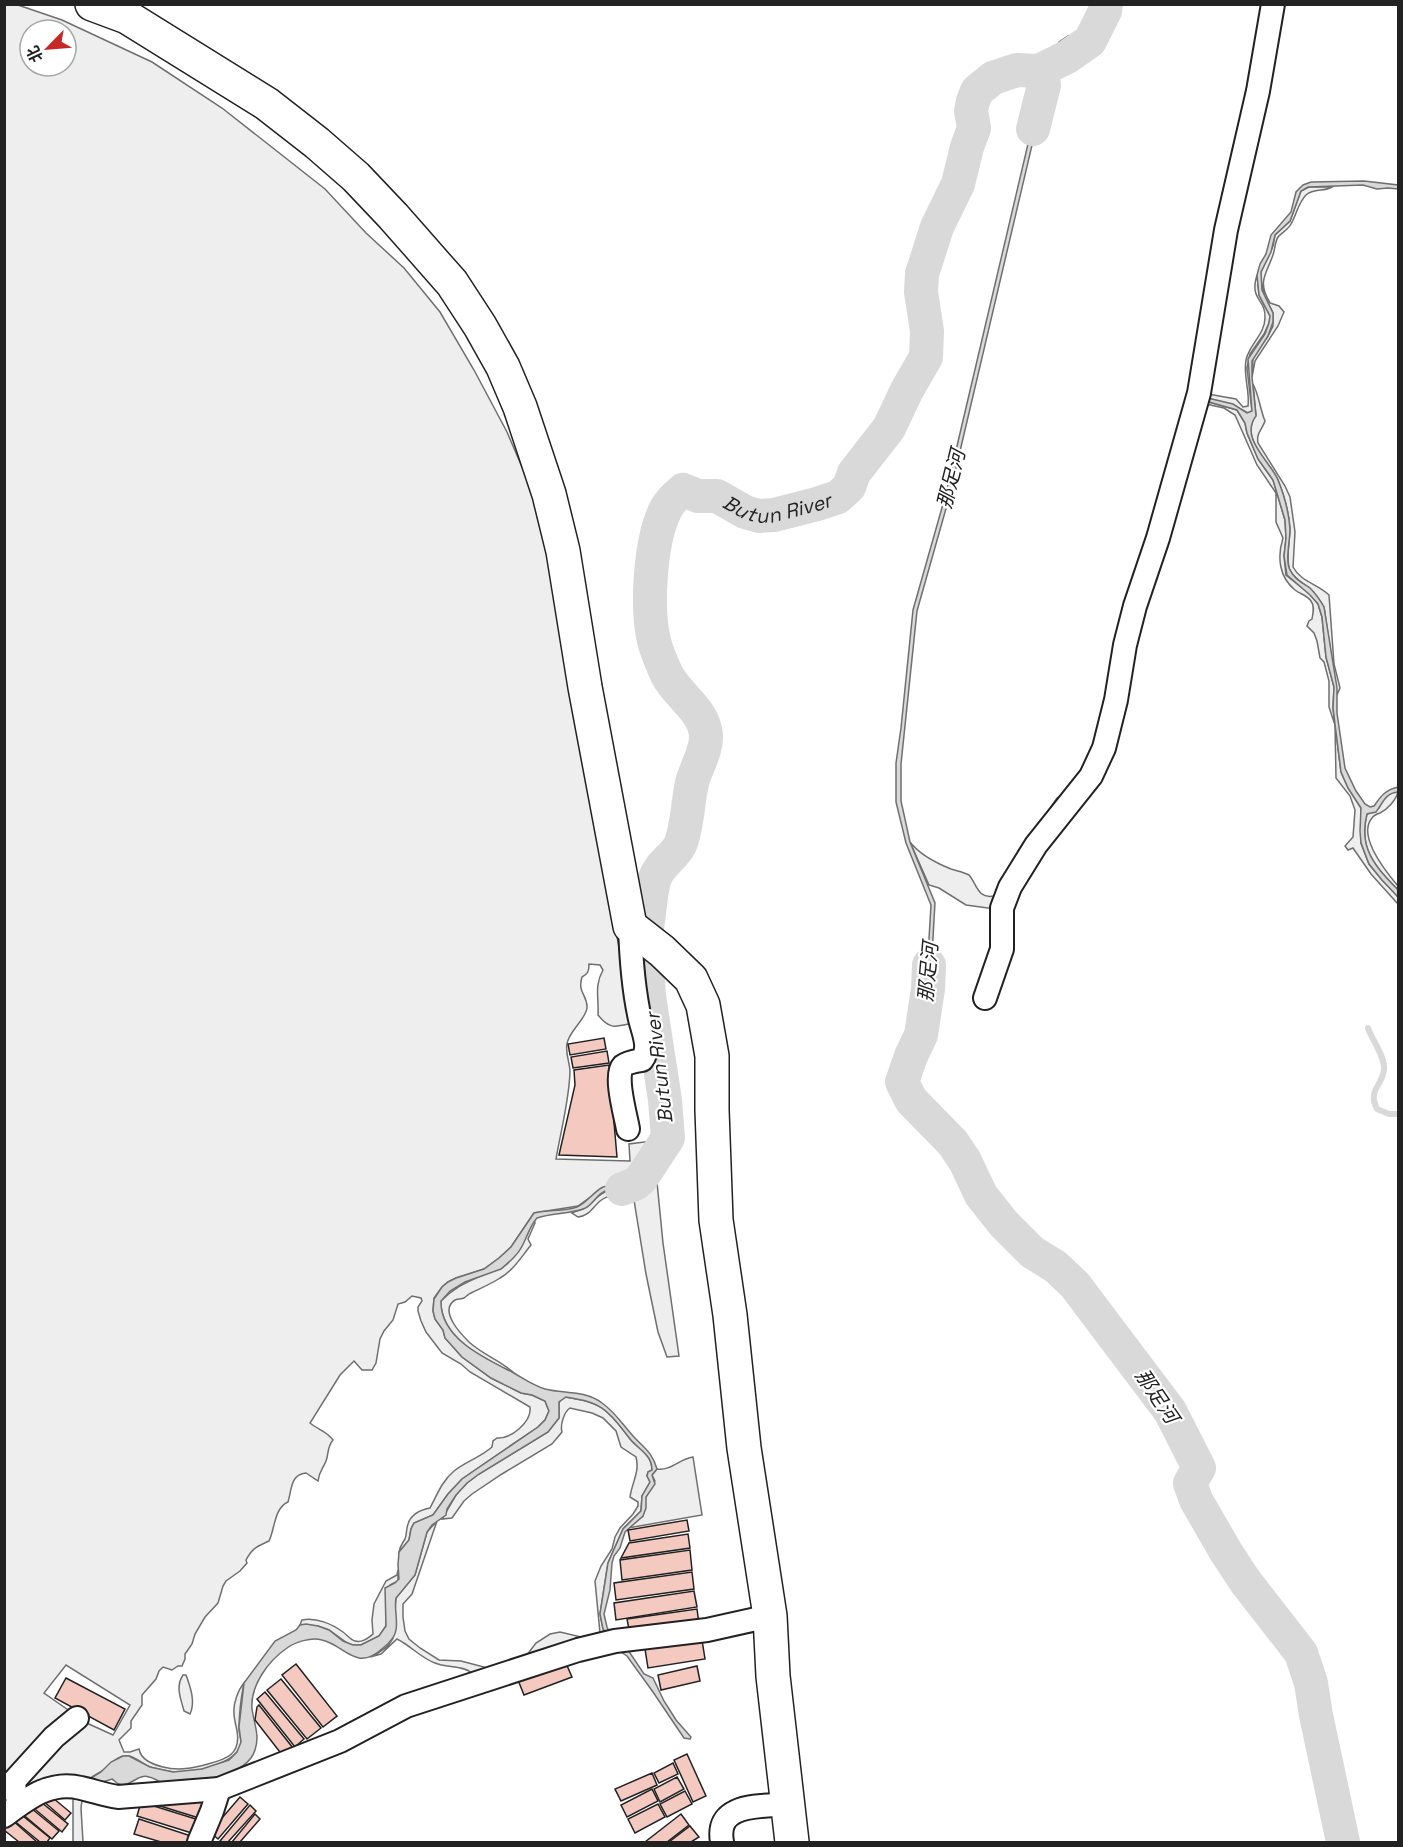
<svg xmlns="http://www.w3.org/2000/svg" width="1403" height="1847" font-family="'Space Grotesk','Noto Sans SC',sans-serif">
<rect width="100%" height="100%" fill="#fff"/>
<!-- green -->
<g fill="#eee" stroke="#6f6f6f" stroke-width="1.5" fill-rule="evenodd">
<path d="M15,4L62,20L152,62L222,108L325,189L366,233L404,268L440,312L474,370L507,432L531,488L565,632L577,703L585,762L600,831L610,899L633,1023C615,1027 610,1030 598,1015C599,997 594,986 603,970L600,965L589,964C589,971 588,974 582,977C577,993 588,995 587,1008C586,1019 568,1032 567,1044C565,1053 570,1063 570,1072C569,1101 561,1130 556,1159L630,1161L629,1144L652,1141L654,1155L642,1174L634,1183L623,1188L610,1186L603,1188L578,1206L534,1213L511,1247L499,1258L484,1269L456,1278L448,1282L442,1287L434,1298L433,1311L435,1319L443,1330L445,1338L462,1357L491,1378L521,1393L532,1395L545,1401L549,1411L545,1420L538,1427L462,1479L448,1494L433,1515L414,1523L411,1529L409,1540L399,1552C400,1546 402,1544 405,1539C407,1534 406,1529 408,1524C411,1514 420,1510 430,1508C437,1495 442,1481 454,1471C465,1462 481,1457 492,1447L493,1441L497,1438C511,1439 532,1422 530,1407L470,1372L461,1364L442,1353L426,1332L421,1321L418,1311V1307L422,1301L421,1298L412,1296L405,1302L398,1304L393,1320L384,1331L380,1339L376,1363L372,1370H362L354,1361L340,1375L310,1423C317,1429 328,1432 333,1440C327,1447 329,1453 326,1461C323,1469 319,1471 318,1481L306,1473C290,1475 292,1489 288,1502C274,1508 275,1529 269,1541C257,1547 253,1547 246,1560L247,1563L240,1571L226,1581L223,1586L218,1603L205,1617L195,1634L192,1644L185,1654V1659L182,1666H178L172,1670L163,1667L159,1671L156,1679L142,1695V1705L131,1721V1728L119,1740L124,1752H130L139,1749C141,1760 152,1764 163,1767C179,1771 193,1768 208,1764C227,1759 241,1754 237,1731C236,1725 234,1719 234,1713C233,1704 238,1690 244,1683C241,1698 239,1714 239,1729C239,1735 243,1741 240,1747C232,1765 190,1774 173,1772C166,1771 157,1769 150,1767C143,1764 137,1758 129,1756C117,1754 110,1766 102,1771C94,1776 89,1777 85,1786C61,1780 43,1787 24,1799L21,1798L16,1787L20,1778L57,1739L80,1720L113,1735L130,1705L66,1665L44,1693L74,1714L12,1779L11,1786L17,1802L5,1811L4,5ZM30,30H66V66H30Z"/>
<path d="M1097,5H1102L1101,9C1089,35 1078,46 1052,60L1059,42L1068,36H1073L1084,28Z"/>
<path d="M1109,5H1117C1114,16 1108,34 1100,43C1095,48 1089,50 1084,54C1071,63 1061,76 1045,79L1050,67L1066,60L1108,11Z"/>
<path d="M1309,187H1332C1324,192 1314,188 1306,195C1298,203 1297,214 1291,224C1288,230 1282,232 1278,237C1275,242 1275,249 1273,255C1266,275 1257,281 1270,303L1279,306L1284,312L1278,326L1255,361L1252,377L1253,357L1268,336L1273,326V313L1264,295L1261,281V272L1273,246L1275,235L1290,221L1301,191Z"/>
<path d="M1257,275L1259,295L1270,316L1269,323L1264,334L1250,354L1247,368L1252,411L1248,413L1233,405L1203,397L1208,394L1236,399L1243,407L1248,406C1250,390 1243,377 1246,360C1249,345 1265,334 1265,318C1266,298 1249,301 1257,275Z"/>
<path d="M1253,384C1259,395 1260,409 1265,421C1262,430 1256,433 1258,443L1285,486L1290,497L1295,532L1293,567C1301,582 1318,584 1329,595L1334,664L1340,688L1337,695L1324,607C1320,600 1316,594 1310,589C1303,583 1294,579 1290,570C1285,561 1290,540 1290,529C1289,513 1284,495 1278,480C1270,461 1239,439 1256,415Z"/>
<path d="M1202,400L1237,410L1245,423L1247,433L1258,459L1273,480L1285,520L1286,538L1284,556L1286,575L1310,594L1318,604L1322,617L1326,657L1334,687L1333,708L1341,772L1348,788L1361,808V843L1369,864L1382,880L1396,894L1398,897V904L1371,874L1353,848L1348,850L1345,846L1353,837L1355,810L1350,796L1336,778L1335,725L1329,707V681L1324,662L1320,658L1317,641L1314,633L1307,626L1309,621L1312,619C1313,613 1315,606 1311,601C1307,595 1300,594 1295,590C1279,577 1277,557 1283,538L1276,522V493L1257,465L1235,415L1224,408L1206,404Z"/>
<path d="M1109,691L1112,695C1107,719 1103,744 1092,767C1078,792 1056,814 1038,837C1020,859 1007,883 995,909L966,905L939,888L929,885L910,842C920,855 936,863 951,869C957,871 963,872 969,875C977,884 977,899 994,896L1008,870L1057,798L1071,788L1088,768Z"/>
<path d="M1392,792H1398C1396,800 1388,809 1380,813C1377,814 1374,815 1372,818C1357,836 1387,873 1398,886V890C1375,866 1358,849 1367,814L1379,808L1384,798Z"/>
<path d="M655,1162L663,1243L679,1356L667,1357L658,1332L646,1274L633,1194C623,1194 608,1194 600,1201C592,1208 589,1216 578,1217L572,1213C576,1211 581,1210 585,1208C594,1203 596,1195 607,1191C612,1189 615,1192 620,1192C639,1192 645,1175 655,1162Z"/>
<path d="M534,1219L535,1223L528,1239L531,1245C522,1256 513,1271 500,1278C491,1284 481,1288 471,1293C468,1294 466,1297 464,1298C462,1299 456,1299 455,1300C438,1311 462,1335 469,1342C483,1355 502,1361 515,1374C486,1359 440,1339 441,1301C454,1287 468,1282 485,1274C491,1272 498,1270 503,1267C520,1254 526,1237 534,1219Z"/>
<path d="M566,1397C578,1399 591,1401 602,1408C614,1416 622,1429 631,1440C636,1446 643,1450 648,1457C651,1461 652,1465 652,1470L648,1472L647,1476L650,1482L642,1496L641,1511L623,1529L608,1563L600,1614L603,1629L609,1638L560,1651L435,1692L404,1703L377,1716C388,1695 448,1681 471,1675L472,1673C462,1665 447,1668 435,1663C421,1658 411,1646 397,1639L381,1654L370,1657C405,1641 392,1627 396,1598L415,1575L427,1532L437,1521L412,1594L403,1604V1617L405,1631L409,1639L420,1648L439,1660L461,1661L495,1670L523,1660L536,1643L550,1634L560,1632L581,1637L600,1633L595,1581L601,1566L612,1549L615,1537L620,1528L633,1514L638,1506V1502L630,1497C632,1482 640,1472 636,1457L621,1447L616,1431L603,1418L592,1413L570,1408C564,1412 560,1425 562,1432L552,1444L502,1474L472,1494L464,1501L452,1518L442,1519L456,1495L467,1483L479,1474L548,1432L559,1418V1403L561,1399Z"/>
<path d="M693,1457L702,1515L628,1528L643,1516L646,1497L655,1481L652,1475L657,1469C671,1471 679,1459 693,1457Z"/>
<path d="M398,1570V1581L390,1585L386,1607V1626L379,1636L361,1645H350L329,1630L318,1626L300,1625L302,1620C316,1617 332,1624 343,1632C347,1635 351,1640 355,1641C362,1643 368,1638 373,1634L372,1620L374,1604L386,1581L397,1575Z"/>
<path d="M183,1675H186C190,1686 196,1702 190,1714L184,1711C181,1699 175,1687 183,1675Z"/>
<path d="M83,1793L81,1808L83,1842H73V1799L74,1795Z"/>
</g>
<!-- water -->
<g fill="#d9d9d9" stroke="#6f6f6f" stroke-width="1.5">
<path d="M1102,5H1109C1104,37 1078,56 1050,67L1052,60C1075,49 1096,30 1102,5Z"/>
<path d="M1044,81L1045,90L949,498L917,611L901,764V801L910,842L935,903L930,989L927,1011H922L926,989L931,905L906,843L896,802V763L901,728L913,610L945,497L1036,110Z"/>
<path d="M1364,181L1398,185V189L1388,188L1377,189L1363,185L1308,187L1301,191L1290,221L1275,235L1271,252L1261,272L1262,290L1273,313V322L1268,336L1252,361V377L1256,416C1239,438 1270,461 1278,480C1284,495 1289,513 1290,529C1290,541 1285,561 1290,570C1294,579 1303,583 1310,588C1316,594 1320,600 1324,607L1337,688V713L1345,768L1356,791L1365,804L1370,807L1374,806C1381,796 1385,790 1398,787V792C1385,793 1383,803 1376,812L1367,814C1358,849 1376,867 1398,890V897L1382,880L1369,864L1361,843L1360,831L1361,808L1348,788L1341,772L1333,708L1334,687L1326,657L1322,617L1318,604L1310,595L1287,575L1284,556L1286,538L1285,520L1273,480L1258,459L1247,433L1245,423L1237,410L1202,400L1203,397L1233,404L1247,413L1252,411L1248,359L1265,334L1269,323L1270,316L1259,295L1257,275L1260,264L1266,254L1271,235L1291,212L1296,192L1303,185L1311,182Z"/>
<path d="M654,1155C656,1170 639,1190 623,1191C618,1192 614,1189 609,1190C596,1192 594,1206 583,1209C568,1214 552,1213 537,1218C529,1227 527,1238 521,1248C517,1256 508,1263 501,1269L465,1282L450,1291L441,1301C440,1338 484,1358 512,1372C523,1378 532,1385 545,1389C564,1394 585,1390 602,1403C615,1412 623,1425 633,1436C645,1449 652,1452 657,1469L652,1475L655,1484L646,1497V1508L643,1516L625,1532L620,1548L614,1556L612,1563L610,1590L604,1614L607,1627L610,1633L609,1638L603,1629L600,1614L608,1563L623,1529L641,1511L642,1496L650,1482L647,1476L648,1472L652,1470C652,1465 651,1461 648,1457C643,1450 636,1446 631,1440C622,1429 614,1416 602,1408C591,1401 578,1399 566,1397L559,1402V1418L548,1432L479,1474L467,1483L456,1495L447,1509L446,1515L432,1525L427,1532L415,1575L396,1598C394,1609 398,1620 396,1630C395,1638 388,1644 383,1648C356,1673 345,1645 322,1640C311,1637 295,1642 287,1648C268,1661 250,1686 252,1709C254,1723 260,1736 255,1750C247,1777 190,1785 166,1784C160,1783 155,1778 149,1777C138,1773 130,1788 119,1784C116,1783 114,1780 112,1779L103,1782L100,1786L88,1780L101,1772L111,1762L123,1756H129L150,1767L173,1772L202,1769L229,1760L237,1752L241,1742L239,1727L244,1683L275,1641L296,1630L300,1625L306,1624L318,1626L329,1630L343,1641L353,1645H361L379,1636L386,1626L385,1588L395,1583L399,1579L398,1565L399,1552L409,1540L411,1529L414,1523L433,1515L448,1494L462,1479L538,1427L545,1420L549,1411L545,1401L532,1395L521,1393L491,1378L462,1357L445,1338L443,1330L435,1319L433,1311L434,1299L442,1287L448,1282L456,1278L484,1269L499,1258L511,1247L534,1213C548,1209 563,1212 577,1207C587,1203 593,1192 603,1187C611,1184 614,1189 622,1188C638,1186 646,1167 654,1155Z"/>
<path d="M618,1650H628L644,1674L653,1678L664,1701L676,1720L691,1737L690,1739L684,1738L653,1692L627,1656Z"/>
</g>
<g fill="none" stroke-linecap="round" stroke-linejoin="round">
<!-- stream -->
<path stroke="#d9d9d9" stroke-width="6" d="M1368,1028C1372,1040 1385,1056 1384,1069C1383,1086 1367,1089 1377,1109L1389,1114H1398"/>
<!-- river -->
<g stroke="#d9d9d9" stroke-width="34">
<path d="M1033,129L1044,85L1039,71L1067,57L1090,41L1105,11L1106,4"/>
<path id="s1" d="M647,927C650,912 650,892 655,878C659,865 674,857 680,845C687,830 688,800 692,783C696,767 707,751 706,735C704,710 678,696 667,675C662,664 657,653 654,641C646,607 650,537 667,507C671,500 677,495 683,490L698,496H717L745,512L759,516L774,515L817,504L838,497L849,487L854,473L889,428L907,390L926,357L927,331L921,292L922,274L937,227L958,184L967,147L974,128L971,111L973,101L977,91L993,78L1017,70L1039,71"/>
<path d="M929,965L928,989L921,1035L911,1056L902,1082L911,1100L953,1143L965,1161L981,1195L1004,1224L1032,1252L1056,1267L1075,1285L1170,1411L1199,1468L1190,1483L1196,1500L1226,1552L1245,1581L1301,1653L1311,1683L1316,1715L1343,1842"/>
<path d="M622,1189L635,1184L641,1179L668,1138L665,1100L649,996L646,955"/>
</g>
</g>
<!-- building -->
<g fill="#f3c9c0" stroke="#222" stroke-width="1.5">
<path d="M604,1038L606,1049L570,1055L568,1044Z"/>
<path d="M607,1051L609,1063L573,1068L571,1057Z"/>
<path d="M609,1065L617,1157L559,1155L575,1085L574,1070Z"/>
<path d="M687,1520L689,1531L630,1541L628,1530Z"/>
<path d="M688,1534L690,1548L621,1558L629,1543Z"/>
<path d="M690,1550L692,1570L622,1580L620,1560Z"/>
<path d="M692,1572L694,1589L616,1600L614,1583Z"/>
<path d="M694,1591L697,1607L616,1620L614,1603Z"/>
<path d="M697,1609L699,1624L630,1635L627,1619Z"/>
<path d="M702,1640L705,1659L648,1668L645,1649Z"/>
<path d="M565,1661L572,1677L524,1695L518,1680Z"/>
<path d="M296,1664L337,1716L323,1727L282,1675Z"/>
<path d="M697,1666L700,1681L661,1690L658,1675Z"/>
<path d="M66,1678L125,1709L114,1730L55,1698Z"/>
<path d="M281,1679L321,1728L307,1739L267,1690Z"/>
<path d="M265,1692L304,1739L295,1747L257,1699Z"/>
<path d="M259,1705L293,1748L283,1756L255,1720L257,1707Z"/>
<path d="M687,1754L706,1796L693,1802L674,1760Z"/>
<path d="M673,1763L678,1774L659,1783L654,1773Z"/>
<path d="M652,1773L657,1785L621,1801L615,1789Z"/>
<path d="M677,1777L684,1789L660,1802L654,1789Z"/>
<path d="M652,1789L658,1801L627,1817L621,1805Z"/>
<path d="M685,1791L692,1804L667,1817L660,1804Z"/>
<path d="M47,1793L71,1813L65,1820L42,1800Z"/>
<path d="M206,1797L199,1818L144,1801Z"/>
<path d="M240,1797L248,1804L218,1839L210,1832Z"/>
<path d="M36,1798L68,1824L62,1832L30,1805Z"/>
<path d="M141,1802L199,1820L195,1834L137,1816Z"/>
<path d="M26,1804L59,1831L52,1839L20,1812Z"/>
<path d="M658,1804L665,1817L635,1833L628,1819Z"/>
<path d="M250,1805L256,1811L228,1842H222L220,1841Z"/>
<path d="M18,1812L50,1838L47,1842H40L12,1819Z"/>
<path d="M255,1814L260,1819L240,1842H232Z"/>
<path d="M681,1814L689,1825L667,1842H645Z"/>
<path d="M11,1819L37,1842H19L4,1830V1826Z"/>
<path d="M139,1819L191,1836L189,1842H161L134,1834Z"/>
<path d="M690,1826L699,1837L691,1842H669Z"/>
</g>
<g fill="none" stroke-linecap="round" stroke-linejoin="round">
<!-- minor casing -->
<g stroke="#222" stroke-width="26">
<g id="minor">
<path d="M985,998L1002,949V908L1010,887L1036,845L1091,776L1104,748L1116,700L1125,645L1135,606L1158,538L1199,393L1226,230L1258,91L1273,4"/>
<path d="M628,1129C626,1117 614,1075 623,1066C628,1062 636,1061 642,1060C651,1048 643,1032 640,1019C633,988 631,957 630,926"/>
<path d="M23,1802L15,1793L14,1781L54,1737L77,1718"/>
<path d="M4,1816C27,1799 50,1780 81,1788C94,1791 105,1795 118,1797L219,1789L340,1741L406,1706L578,1650L615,1641L707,1630L770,1616"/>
<path d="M199,1842L212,1811L219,1789"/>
<path d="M722,1842C715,1802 761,1807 789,1804"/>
</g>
</g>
<!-- highway casing -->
<g stroke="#222" stroke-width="36">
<path id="highway" d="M92,4L127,17L267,104L317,143L356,177L393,216L452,283L480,326L503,367L520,407L549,494L563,551L585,687L630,926L662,951L691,979L703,1005L712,1056V1110L716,1220L730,1315L744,1448L770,1616L773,1676L792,1842"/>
</g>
<!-- minor -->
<use href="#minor" stroke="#fff" stroke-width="22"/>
<!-- highway -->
<use href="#highway" stroke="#fff" stroke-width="33"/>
</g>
<g text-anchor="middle" stroke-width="4.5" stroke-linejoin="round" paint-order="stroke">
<!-- water labels -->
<g font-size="20" font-style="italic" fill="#222" stroke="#fff">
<text transform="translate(951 479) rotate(-76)" y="7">那足河</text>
<text dy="7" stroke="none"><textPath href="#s1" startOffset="574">Butun River</textPath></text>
<text transform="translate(928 972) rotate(-85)" y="7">那足河</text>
<text transform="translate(659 1068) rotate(-97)" y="7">Butun River</text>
<text transform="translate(1157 1396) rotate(56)" y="7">那足河</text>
</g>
</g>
<!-- border -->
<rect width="1403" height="1847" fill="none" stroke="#222222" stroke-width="12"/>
<!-- north arrow -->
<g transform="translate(48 48) rotate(245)"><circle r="28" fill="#ffffff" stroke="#a7a7a7" stroke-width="1.5"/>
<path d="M0-4.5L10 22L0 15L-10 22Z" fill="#c62828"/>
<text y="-9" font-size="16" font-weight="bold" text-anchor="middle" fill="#222222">北</text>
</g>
</svg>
